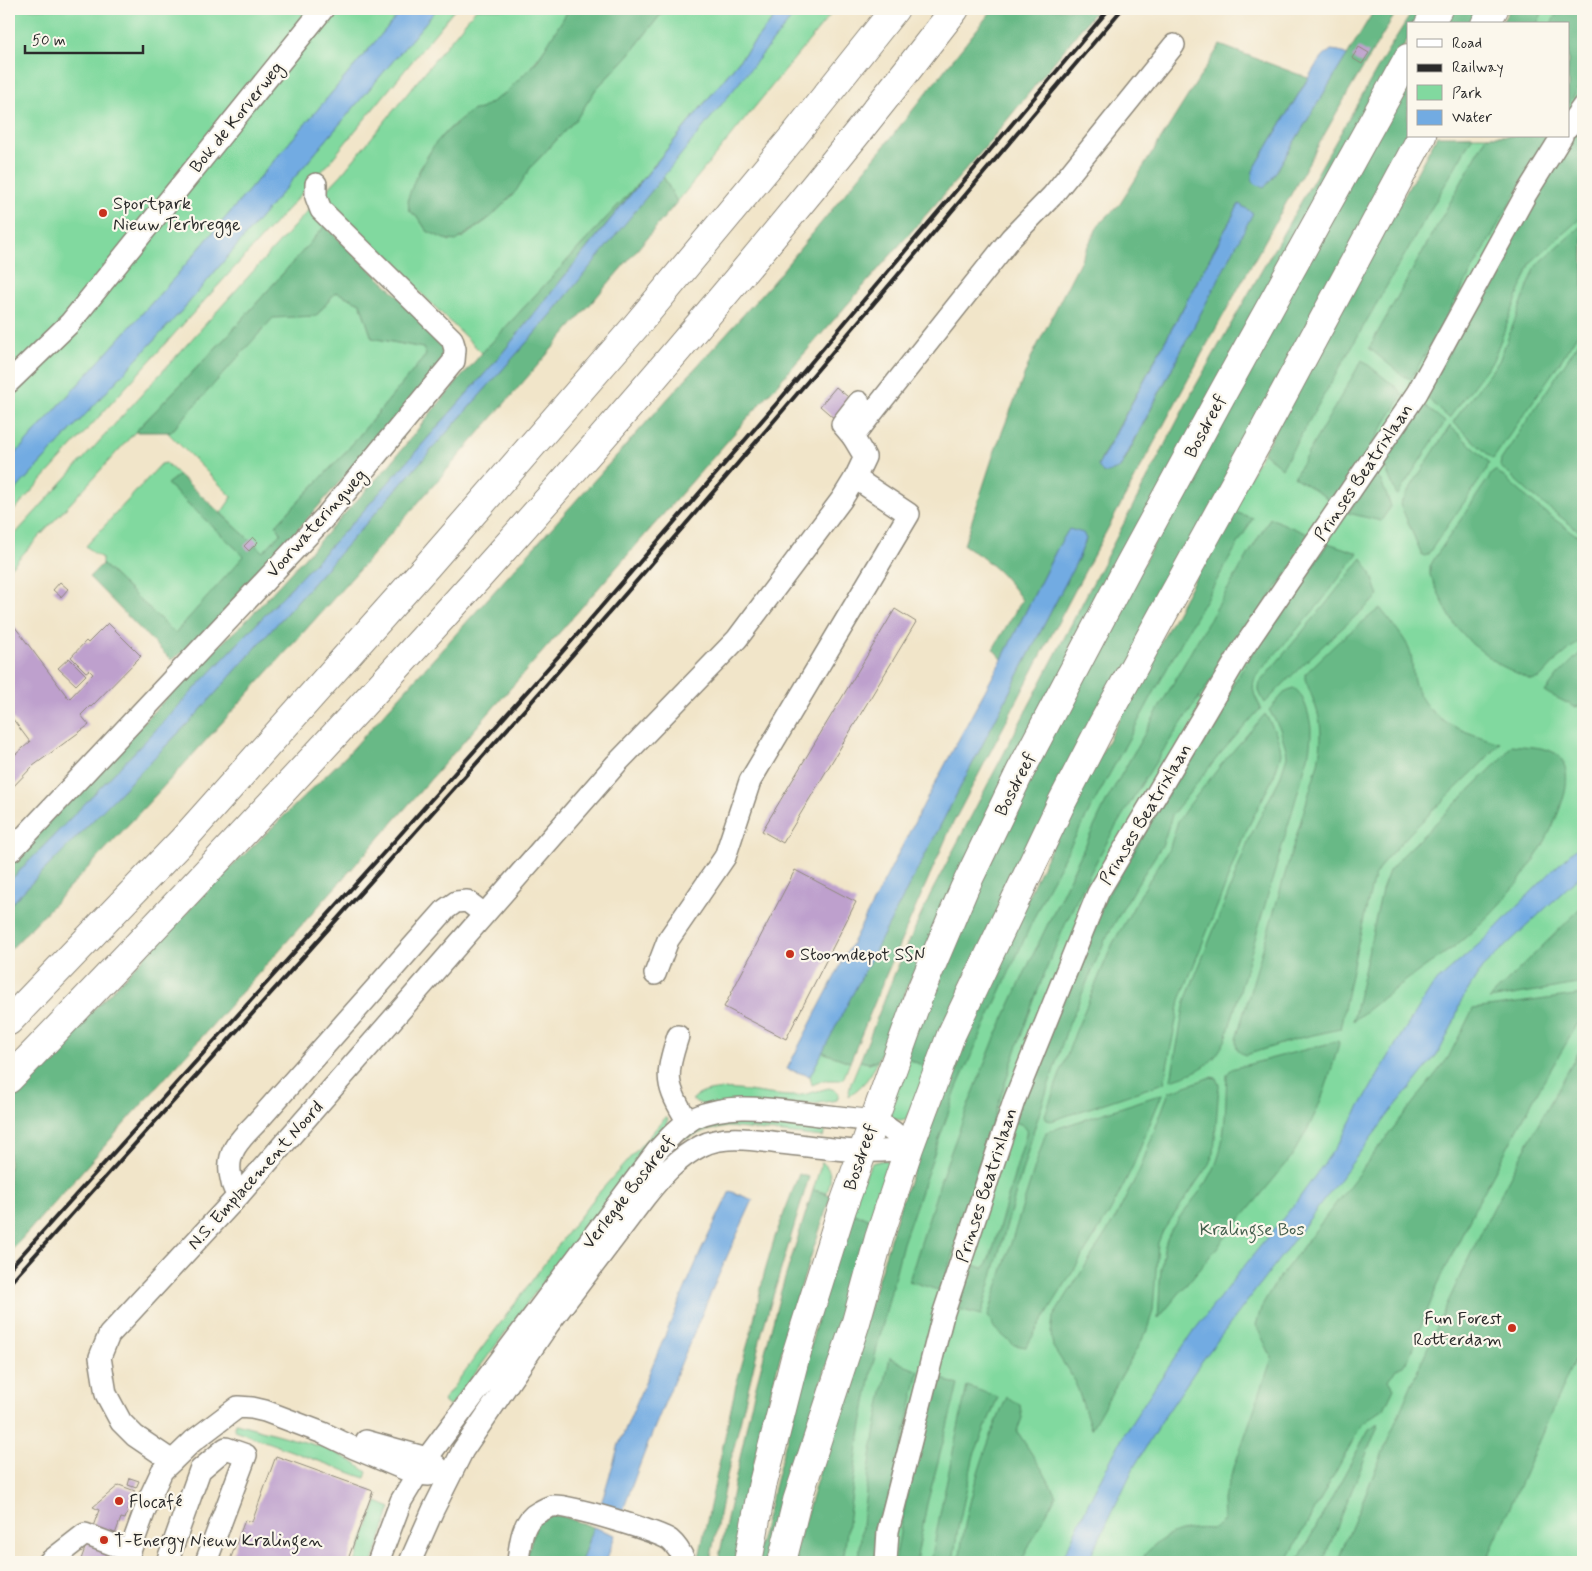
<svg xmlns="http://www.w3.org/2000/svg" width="1592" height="1571" font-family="Mynerve,sans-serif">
<rect width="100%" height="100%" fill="#fbf7ec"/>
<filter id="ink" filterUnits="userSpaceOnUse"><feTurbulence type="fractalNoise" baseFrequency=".02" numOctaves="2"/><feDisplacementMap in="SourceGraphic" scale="10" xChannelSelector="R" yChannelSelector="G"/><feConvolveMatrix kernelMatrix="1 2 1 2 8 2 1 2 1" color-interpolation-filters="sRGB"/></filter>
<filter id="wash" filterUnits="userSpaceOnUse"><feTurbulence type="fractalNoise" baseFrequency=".0096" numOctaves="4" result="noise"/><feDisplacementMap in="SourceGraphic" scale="20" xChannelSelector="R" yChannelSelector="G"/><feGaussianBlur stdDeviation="1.12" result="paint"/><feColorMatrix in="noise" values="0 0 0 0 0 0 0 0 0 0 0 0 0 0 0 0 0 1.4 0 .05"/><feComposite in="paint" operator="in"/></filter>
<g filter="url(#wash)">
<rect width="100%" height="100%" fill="#f1e5c9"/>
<!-- green -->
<g fill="#81d99f" stroke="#568265">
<path d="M9,9H403L176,276L9,461Z"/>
<path d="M437,9H455L323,170L9,516V497L185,307Z"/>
<path d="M476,9H569C552,39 536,65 511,88C503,95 492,103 483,108C478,111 473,110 469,113C440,131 408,176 409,210L419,219L427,231L450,241L462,238L487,220L512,196L531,167L577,118L596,89L628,56L665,9H781L646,175L482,353L386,259L338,219L331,209L326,191L342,174Z"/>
<path d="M799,9H835L677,202L663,176Z"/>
<path d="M1526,9H1583V1562H813L901,1222L1016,937L1242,515L1231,511L1263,452L1272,460L1457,136H1568V24H1517Z"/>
<path d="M315,203L325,226L231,332L135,432L68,506L9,569V541Z"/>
<path d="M336,292L360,303L372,338L423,348L426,355L344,454L276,525L281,533L263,553L221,513L232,497L167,432H171L273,317L316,316Z"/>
<path d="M166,463L179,475L167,484L245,556L175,633L102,564V558L95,554L86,546L161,464Z"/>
<path d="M822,1052L850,1062L844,1077L841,1080H824L812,1085L810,1076Z"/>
<path d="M900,1055L932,1070L907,1118L902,1120L879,1118Z"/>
<path d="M878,1060C871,1076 863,1087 848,1096L851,1083L860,1061L869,1063Z"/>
<path d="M829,1088L835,1090L839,1093L837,1100L814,1104L703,1105L692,1100C711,1079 765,1096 791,1096C804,1096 816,1091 829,1088Z"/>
<path d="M721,1116L828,1122L823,1137L728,1127L705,1131L685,1139L681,1134Z"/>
<path d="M666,1117L668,1119L664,1130L588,1228L561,1258L450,1407L443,1401L567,1233L596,1196Z"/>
<path d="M884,1160L893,1162L876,1221L845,1211L872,1163Z"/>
<path d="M822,1162C833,1171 831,1181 827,1193L813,1190Z"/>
<path d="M236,1423L326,1448L352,1461L367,1472L365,1478L234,1430Z"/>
<path d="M377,1502L391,1508L373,1562H355Z"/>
</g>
<!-- forest -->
<g fill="#68b986" stroke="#4a7258" fill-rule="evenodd">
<path d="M569,9H665L628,56L596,89L577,118L531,167L516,191L492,216L456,241L444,239L427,231L419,219L409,210L408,198L415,179L434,145L443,135L468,113L474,110L481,109L505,93L537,61Z"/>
<path d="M993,9H1097L982,151L373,845L9,1253V1098L217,881L347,755L771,284L885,145Z"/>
<path d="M1375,9H1398L1342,103L1205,348L1085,571L951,827L886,975L850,1062L822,1052L976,757L1079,557L1086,539L1060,545L1058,547L1002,659L993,649L1022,600C1005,575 989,561 964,545L994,453L1031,358L1099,224L1120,204L1220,45L1308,78L1257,164L1271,180ZM1239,204L1252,213L1126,458L1120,468L1103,473L1098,465Z"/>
<path d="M1414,9H1426L1417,24H1408V39L1340,157L910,981L878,1060L869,1063L860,1061L894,975L930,895L1195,387L1388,50Z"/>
<path d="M1448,9H1484L1476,24H1439Z"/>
<path d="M1510,9H1544L1537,24H1501Z"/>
<path d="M1559,9H1583V81L1568,105V24H1551Z"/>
<path d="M1408,74V136L932,1070L900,1055L1049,738Z"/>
<path d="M1583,116V216L1531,262L1493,360L1449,418L1425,396L1549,171Z"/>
<path d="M1437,136H1473L1282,468L1263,452Z"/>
<path d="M1487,136H1548L1411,379L1403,376L1369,348Z"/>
<path d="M646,175L495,362L358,517L152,734L9,882V862L197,666L248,619L391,463L433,410L482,353Z"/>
<path d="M663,176L677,202L636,251C432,489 226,725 9,951V906L197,714L551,315Z"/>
<path d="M1583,224V325L1560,362L1493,459L1453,422L1499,361L1536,266Z"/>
<path d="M325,226L449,345L443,360L432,377L200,641L171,660L89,577L102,564L175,633L244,556L167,484L179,475L263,552L281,533L276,525L344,454L426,355L423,348L372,338L360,303L336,292L316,316L273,318L171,432H135L231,332Z"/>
<path d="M1583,336V534L1533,496L1500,466L1501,460Z"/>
<path d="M1362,360L1397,388L1403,395L1335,503L1294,477Z"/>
<path d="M1421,403L1445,422L1397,496L1384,464L1386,458Z"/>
<path d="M1450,426L1489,462L1486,471L1428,554L1425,556L1422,555L1400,504Z"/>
<path d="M1495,471H1497L1539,508L1583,540V638L1557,660L1540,678L1531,680L1500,665L1472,644L1455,625L1447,611L1430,575V566L1436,556L1492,473Z"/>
<path d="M1372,478H1378L1381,481L1391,506L1381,521L1348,513Z"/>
<path d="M1231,511L1253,518L1188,630L1047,889L958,1085L903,1243L873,1364L858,1447L843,1562H792L902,1200L959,1052L1018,916L1059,832Z"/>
<path d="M1270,518L1312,536C1231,656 1139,771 1076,901C1017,1025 982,1160 941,1291L909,1281L942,1176L966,1111L994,1040L1031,959L1107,800L1197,641Z"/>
<path d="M1328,543L1358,553L1321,602L1256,676C1250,689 1255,696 1261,708L1220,754L1172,815L1163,844L1134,889L1105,940L1067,1029L1034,1130L981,1315L955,1308L969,1263L983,1268L986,1266L994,1246L1027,1130L1023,1125L1012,1121L1062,972L1248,660L1290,603Z"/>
<path d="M1362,558L1371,573L1379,596C1339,630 1301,665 1265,703C1261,696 1256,689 1261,681L1324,606Z"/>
<path d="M1380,608C1389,620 1401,633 1408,646C1414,657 1411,672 1415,684C1427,722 1465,732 1500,743L1481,764L1413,830L1384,861L1374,877L1354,960L1340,1029L1300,1038L1246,1055C1237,1053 1236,1047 1236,1039L1318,763C1325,725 1319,714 1305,679V674L1339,641Z"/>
<path d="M1583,650V705L1575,707L1545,692L1558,675Z"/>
<path d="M1293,688C1303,691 1311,719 1311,730C1311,739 1310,748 1308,757L1226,1039C1212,1067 1199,1071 1171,1080L1185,1001L1227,897L1249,839L1280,778L1287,756L1286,749L1280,729L1269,710L1286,691Z"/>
<path d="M1265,714L1275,731L1280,746L1281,754L1274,776L1243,837L1222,894L1180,1000L1164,1083L1051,1121L1047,1120L1045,1115L1075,1033L1113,943L1141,894L1170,847L1178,821L1186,809L1225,760Z"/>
<path d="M1512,745C1525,747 1542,746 1553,752C1569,759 1568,783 1564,796C1546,856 1502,908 1454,947C1446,953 1437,958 1429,964C1403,982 1378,1002 1353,1021L1382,890L1389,871L1401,857L1503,757Z"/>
<path d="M1583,906V983L1489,999Z"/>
<path d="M1583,994V1015L1538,1091L1474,1210L1438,1284L1409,1357L1403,1366L1396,1369L1389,1380L1394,1388L1384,1409L1362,1424L1286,1562H1138C1160,1536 1178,1526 1213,1529L1224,1521L1223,1499L1272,1358L1256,1325L1261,1308L1276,1282L1398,1122L1448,1058L1473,1009Z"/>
<path d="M1338,1041L1339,1043C1326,1091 1315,1122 1287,1163L1158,1319C1160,1296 1159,1260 1167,1239C1177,1214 1200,1196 1212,1173C1227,1143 1225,1107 1227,1075L1231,1069Z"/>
<path d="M1583,1044V1340L1486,1562H1337C1390,1436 1441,1307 1505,1186C1530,1138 1557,1091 1583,1044Z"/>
<path d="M1211,1077L1216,1078L1219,1085L1214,1152L1209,1164L1163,1231L1158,1243L1153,1311L1146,1333L1091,1429L1075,1381L1053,1347L1051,1334L1053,1317L1116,1217L1140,1169L1169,1092Z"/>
<path d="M1162,1094L1133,1166L1110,1212L1026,1347L1014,1345L995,1329L988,1316L1046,1132Z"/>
<path d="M799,1174L809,1177L762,1332L725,1484L710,1562H698L736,1385L752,1329L765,1270L775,1237Z"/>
<path d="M813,1190L831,1195L791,1317L759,1436L736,1562H718L751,1405L781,1291Z"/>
<path d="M845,1211L876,1221L839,1328L788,1485L772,1562H755Z"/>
<path d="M890,1357L906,1366L919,1371L876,1562H859C863,1493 876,1424 890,1357Z"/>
<path d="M935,1376L958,1385L927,1504L916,1562H895L912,1462Z"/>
<path d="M967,1386L998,1397L974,1455L958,1528L953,1562H931L942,1503Z"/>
<path d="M1007,1397L1020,1405L1022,1418L1017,1431L1043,1471L1056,1495L1021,1562H959C966,1505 983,1450 1007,1397Z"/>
<path d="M1379,1423L1323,1562H1297L1369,1429Z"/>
<path d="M542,1515L562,1516L593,1527L581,1562H525L537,1520Z"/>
</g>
<!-- water -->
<g fill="#72abe2" stroke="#4e6b86">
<path d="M403,9H437L185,307L9,497V461L176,276Z"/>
<path d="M781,9H799L551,315L197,714L9,906V882L152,734L358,517L495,362Z"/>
<path d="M1331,50L1339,51L1347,55L1271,180L1264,188L1255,184L1252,180L1253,171L1257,164L1316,65L1325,55Z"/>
<path d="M1239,204L1253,213L1252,215L1120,468L1108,473H1103L1098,466Z"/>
<path d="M1069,529L1083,533L1086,539L1079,557L976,757L810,1076L787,1069L925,802L1002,659L1058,547Z"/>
<path d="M1583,842V873L1482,968L1460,1003L1454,1022L1439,1052L1389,1114L1202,1361L1163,1419L1134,1467L1088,1562H1061L1093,1493L1125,1433L1154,1388L1193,1332L1237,1275L1297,1201L1340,1141L1400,1037L1433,985L1487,937L1553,870Z"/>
<path d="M730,1191L753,1200C726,1257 701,1315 677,1373C658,1419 639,1464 623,1511L601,1504L619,1444L701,1251Z"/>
<path d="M593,1527L615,1535L606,1562H581Z"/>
</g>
<g id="blocks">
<!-- building -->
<g fill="#bea0cd">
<path d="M1359,47L1369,53L1362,64L1352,58Z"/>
<path d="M836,387L853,401L836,420L820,406Z"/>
<path d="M253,537L258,542L249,551L244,546Z"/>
<path d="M60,582L68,589L61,597L53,590Z"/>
<path d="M895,609L916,622L783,843L762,831Z"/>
<path d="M12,623L69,699L93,674L89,670L86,672L71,657L86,641L88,643L108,623L141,656L91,707L90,706L81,715L89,725L33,766L9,791V760L30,742L9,714V626Z"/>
<path d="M69,658L86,675L76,685L58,668Z"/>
<path d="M795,870L856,902L786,1039L724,1007Z"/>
<path d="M276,1456L373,1491L347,1562H236L230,1560L245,1520L252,1522Z"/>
<path d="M130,1478L139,1481L136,1488L128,1485Z"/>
<path d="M119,1485L135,1491L125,1519L121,1518L105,1562H80L99,1510L93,1507Z"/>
</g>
</g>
</g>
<g filter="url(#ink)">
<use href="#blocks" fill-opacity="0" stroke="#8e887a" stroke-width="1"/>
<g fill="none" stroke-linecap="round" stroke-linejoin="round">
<!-- minor casing -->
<g stroke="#8e887a" stroke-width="24">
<g id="minor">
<path d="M1568,127L1583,106"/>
<path d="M9,382L70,323L323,9"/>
<path d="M853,437L842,424L859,402"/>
<path d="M12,850L326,516L454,361L455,349L452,339L321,210L316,197V184"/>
<path d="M655,974L668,940L725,857L750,781L909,514L855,478"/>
<path d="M678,1036C665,1077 665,1085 688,1122"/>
<path d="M239,1195C234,1191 232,1185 231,1178C225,1153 240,1139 256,1123L446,909L456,902L467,901L484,914"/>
<path d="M366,1441L427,1458L437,1466"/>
<path d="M172,1461L135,1436L121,1422L106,1394L100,1357L109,1335L239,1195L616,764L737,639L842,499L855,478L865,457L853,437L1011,238L1052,196L1174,45"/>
<path d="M49,1562L85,1534L130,1551"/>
<path d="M126,1562L149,1499L162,1471L193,1441L238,1407L252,1408L265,1411L323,1433L354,1448L416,1474L429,1475"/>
<path d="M167,1562L200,1470L226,1448L246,1455L206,1562"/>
<path d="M378,1562L401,1501L427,1458L657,1151C668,1139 679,1126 694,1118C728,1102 768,1109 804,1113C827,1116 850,1118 872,1121C889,1126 898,1135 909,1148C867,1156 822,1147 780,1143C755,1140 724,1134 701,1146C677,1158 661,1177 645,1197L548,1325L463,1450L433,1510L410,1562"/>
<path d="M518,1562C520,1545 521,1521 539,1512C543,1510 549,1506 553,1506C567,1504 659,1532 670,1540C676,1545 682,1555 685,1562"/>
<path d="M886,1562L888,1531L943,1315L1014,1101L1098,893L1242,650L1417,393L1526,194L1562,136"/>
</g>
</g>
<!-- highway casing -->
<g stroke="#8e887a" stroke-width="30">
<g id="highway">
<path d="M1429,24L1438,9"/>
<path d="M1485,24L1494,9"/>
<path d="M9,1021L181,842L427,566L635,327L793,137L895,9"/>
<path d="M9,1079C340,736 664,386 955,9"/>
<path d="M748,1562L762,1487L795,1358L842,1209L921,990L964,889L1020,772L1128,567L1221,396L1408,58"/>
<path d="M782,1562L797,1501L856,1322L879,1238L909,1148L951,1035L1061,804L1103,723L1262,434L1422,136"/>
</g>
</g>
<!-- minor -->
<use href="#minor" stroke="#fff" stroke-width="21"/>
<!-- highway -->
<use href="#highway" stroke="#fff" stroke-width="28"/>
<!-- rail -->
<g stroke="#2b2b2b" stroke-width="4">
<path d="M9,1269L398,837L563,651L777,403L1109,9"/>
<path d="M9,1284C181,1092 355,901 526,708C728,478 925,243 1122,9"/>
</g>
</g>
</g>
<!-- markers -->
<g fill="#c8321e" stroke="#fbf7ec" stroke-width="2">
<circle cx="103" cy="213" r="5"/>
<circle cx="790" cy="954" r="5"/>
<circle cx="1512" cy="1328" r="5"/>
<circle cx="119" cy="1501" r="5"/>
<circle cx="104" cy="1540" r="5"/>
</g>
<g text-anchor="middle" stroke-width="4.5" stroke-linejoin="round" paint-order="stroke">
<!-- street labels -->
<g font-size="18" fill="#2b2b2b" stroke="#fbf7ec">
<text transform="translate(236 117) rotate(-51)" y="6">Bok de Korverweg</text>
<text transform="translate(1205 426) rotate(-62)" y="6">Bosdreef</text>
<text transform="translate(1363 472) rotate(-56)" y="6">Prinses Beatrixlaan</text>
<text transform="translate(316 523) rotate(-48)" y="6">Voorwateringweg</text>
<text transform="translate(1015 784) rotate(-63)" y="6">Bosdreef</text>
<text transform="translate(1145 814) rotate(-59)" y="6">Prinses Beatrixlaan</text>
<text transform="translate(860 1157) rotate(-71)" y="6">Bosdreef</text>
<text transform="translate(255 1175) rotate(-48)" y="6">N.S. Emplacement Noord</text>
<text transform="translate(986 1185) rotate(-72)" y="6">Prinses Beatrixlaan</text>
<text transform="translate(628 1192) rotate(-52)" y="6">Verlegde Bosdreef</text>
</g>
<!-- poi labels -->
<g font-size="18" fill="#2b2b2b" stroke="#fbf7ec" text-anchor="start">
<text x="113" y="209">Sportpark<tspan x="113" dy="21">Nieuw Terbregge</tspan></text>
<text x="800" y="960">Stoomdepot SSN</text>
<text x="1502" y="1324" text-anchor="end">Fun Forest<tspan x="1502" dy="21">Rotterdam</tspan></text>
<text x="129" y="1507">Flocafé</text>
<text x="114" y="1546">T-Energy Nieuw Kralingen</text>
</g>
<!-- park labels -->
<g font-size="18" fill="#455f4e" stroke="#fbf7ec">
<text x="1252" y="1235">Kralingse Bos</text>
</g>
</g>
<!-- margin -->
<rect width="1592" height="1571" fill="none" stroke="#fbf7ec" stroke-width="30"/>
<!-- legend -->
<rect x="1407" y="22" width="162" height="115" fill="#fbf7ec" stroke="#a8a59f"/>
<rect x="1417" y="39" width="25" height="8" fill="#ffffff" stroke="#a8a59f"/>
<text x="1452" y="48" font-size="15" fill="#2b2b2b">Road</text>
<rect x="1417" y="64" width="25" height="8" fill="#2b2b2b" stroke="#a8a59f"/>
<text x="1452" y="72" font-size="15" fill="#2b2b2b">Railway</text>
<rect x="1417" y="85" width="25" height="15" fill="#81d99f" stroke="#a8a59f"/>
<text x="1452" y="98" font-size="15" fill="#2b2b2b">Park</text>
<rect x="1417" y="110" width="25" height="15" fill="#72abe2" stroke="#a8a59f"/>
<text x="1452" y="122" font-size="15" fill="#2b2b2b">Water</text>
<!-- scale -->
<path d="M25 45v8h118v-8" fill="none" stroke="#2b2b2b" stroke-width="2.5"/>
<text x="32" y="45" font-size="15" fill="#2b2b2b" stroke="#fbf7ec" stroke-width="4" paint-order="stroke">50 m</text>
</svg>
